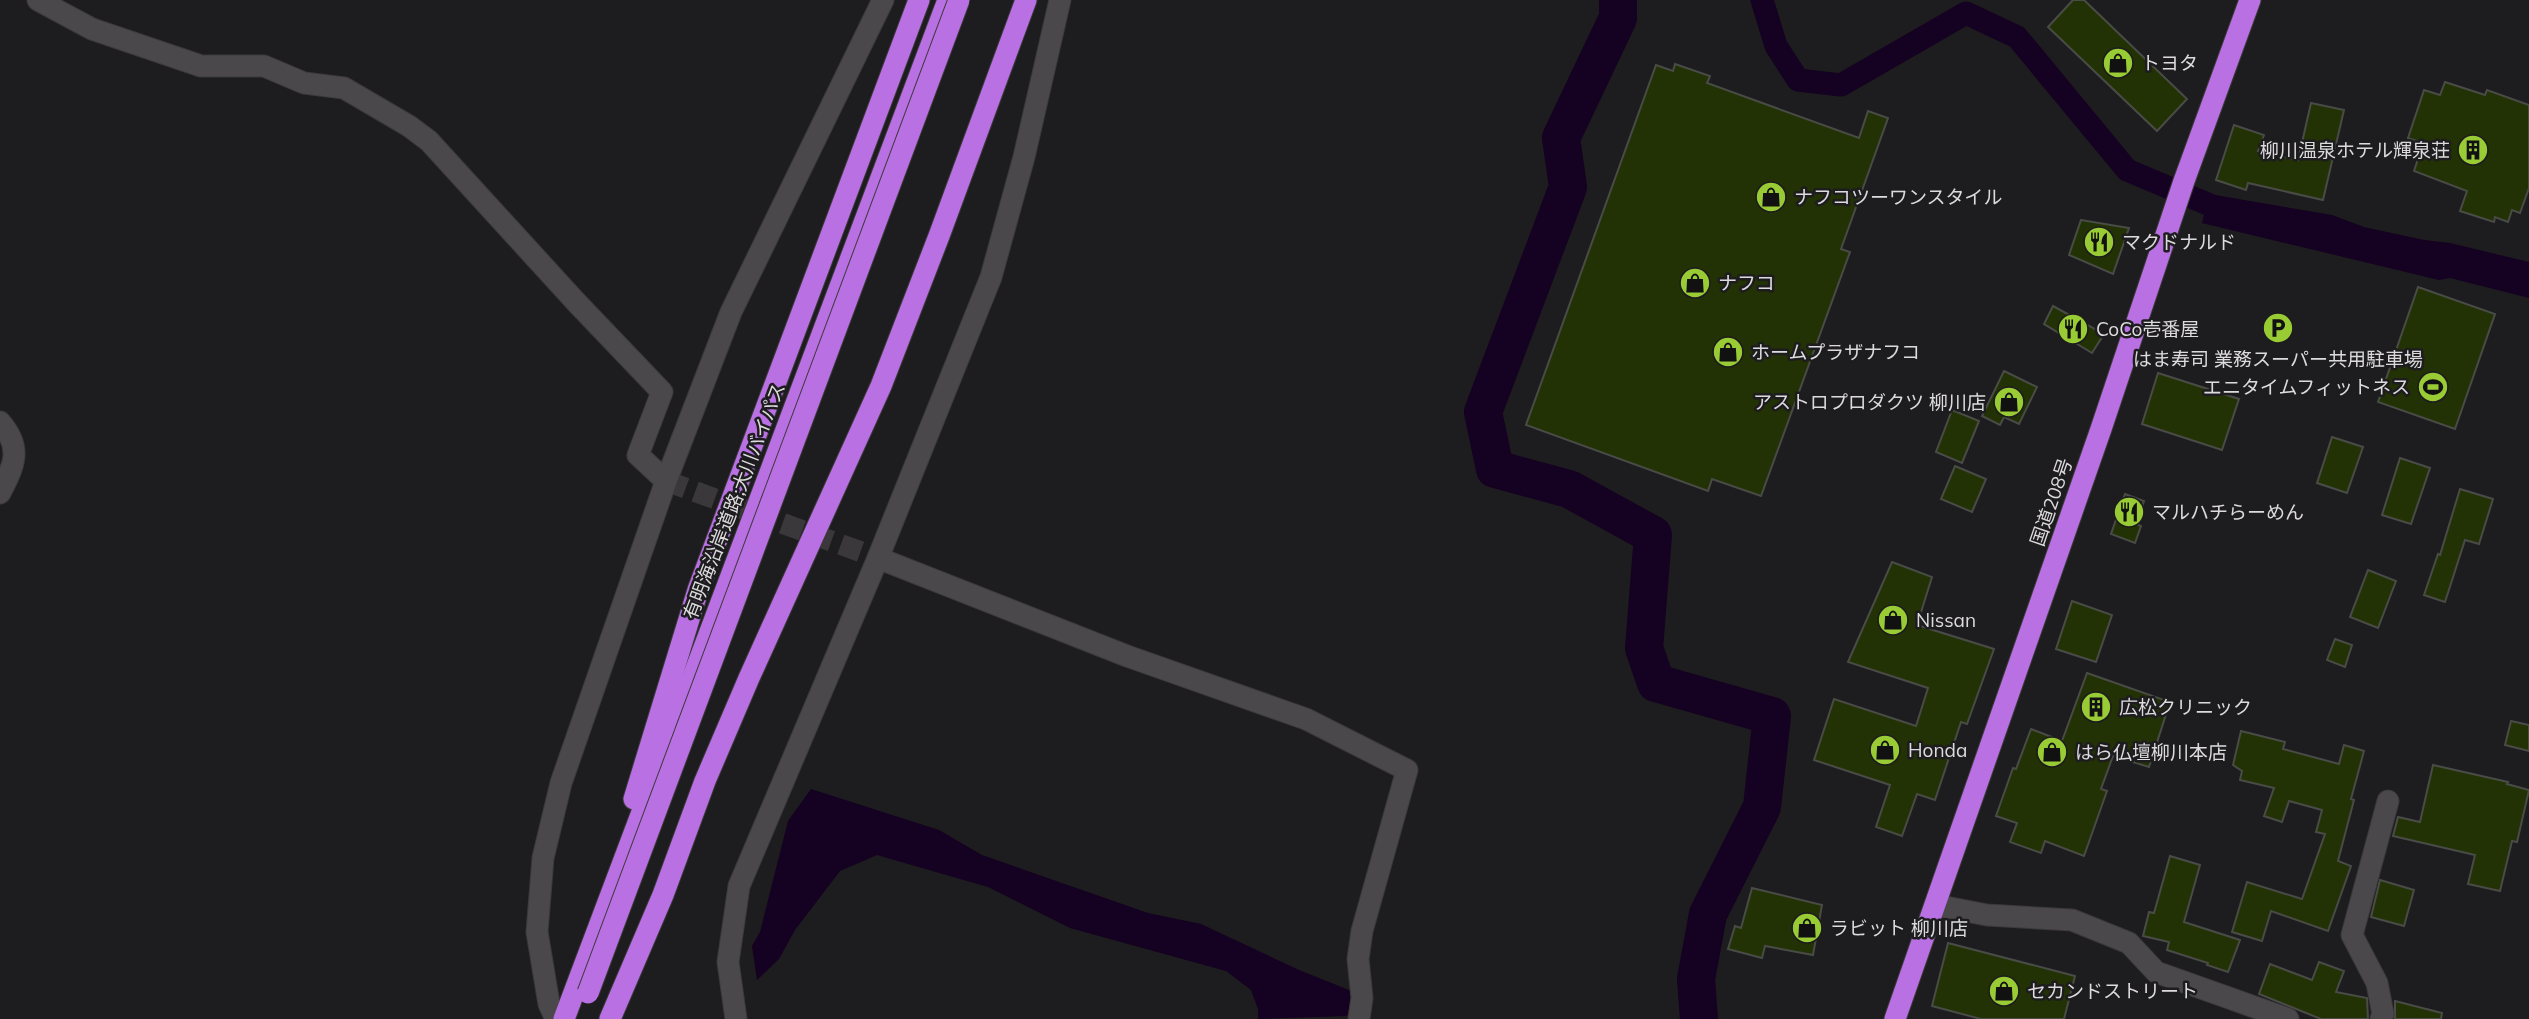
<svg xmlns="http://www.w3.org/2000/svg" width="2529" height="1019" font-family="Mulish,'Noto Sans JP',sans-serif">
<rect width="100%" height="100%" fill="#1d1c1e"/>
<!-- water -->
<g fill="#150121">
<path d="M2209,194L2332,215L2364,227L2424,240L2450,243L2529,262V298L2450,278L2439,280L2202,223Z"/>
<path d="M811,789L939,830L982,855L1148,913L1201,924L1299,970L1354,992L1347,1016L1258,1019V1009L1251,990L1226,971L1070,928L988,887L877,855L840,871L795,930L779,959L757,980L752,946L760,932L788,821Z"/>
</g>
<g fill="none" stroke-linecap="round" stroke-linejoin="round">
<!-- canal -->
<path stroke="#150121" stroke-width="23" d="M1762,0L1776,46L1798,80L1841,85L1966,13L2017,37L2127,170L2236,216"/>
<!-- river -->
<path stroke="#150121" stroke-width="38" d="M1618,0V18L1561,138L1568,187L1483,412L1495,469L1569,489L1653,535L1644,648L1656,683L1772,716L1762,807L1708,914L1696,979L1699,1019"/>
</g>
<!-- building -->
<g fill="#233204" stroke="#494b47" stroke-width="2">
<path d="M2073,0H2084L2187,99L2157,131L2048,27Z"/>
<path d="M1675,64L1710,76L1707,83L1859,138L1868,111L1888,118L1841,249L1850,252L1761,496L1712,479L1708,491L1526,425L1656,65L1673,71Z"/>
<path d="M2445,82L2485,95L2487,90L2529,105V188L2520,213L2512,210L2508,222L2495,217L2494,222L2460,211L2467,191L2414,171L2418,159L2414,158L2420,142L2408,138L2424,90L2440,95Z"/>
<path d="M2311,103L2344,110L2323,200L2248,183L2246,190L2216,180L2234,125L2264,135L2258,151L2298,160Z"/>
<path d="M2081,220L2129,228L2113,274L2069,255Z"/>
<path d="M2418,287L2495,314L2455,429L2378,402Z"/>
<path d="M2053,306L2104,334L2092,353L2044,324Z"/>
<path d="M2004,371L2037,387L2019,424L2004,417L2000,425L1982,416Z"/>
<path d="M2158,373L2239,399L2222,450L2142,424Z"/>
<path d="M1952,410L1979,421L1962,463L1936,452Z"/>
<path d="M2332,437L2363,447L2347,493L2317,483Z"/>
<path d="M2400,458L2430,468L2411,524L2382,515Z"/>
<path d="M1955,466L1986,479L1972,512L1941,499Z"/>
<path d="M2460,489L2493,499L2479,544L2465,540L2445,602L2424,595L2438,554L2440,555Z"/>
<path d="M2125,494L2144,501L2136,524L2141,526L2135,543L2111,534Z"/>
<path d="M1892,562L1932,577L1917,625L1994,649L1967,724L1961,722L1935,800L1917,794L1902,836L1876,827L1890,785L1814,760L1834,699L1916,726L1928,688L1848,662Z"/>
<path d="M2368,570L2396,581L2378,628L2350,617Z"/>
<path d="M2072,601L2112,615L2096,662L2056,649Z"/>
<path d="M2335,639L2352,645L2345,667L2327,660Z"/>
<path d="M2087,673L2170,702L2149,767L2113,756L2101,789L2107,791L2084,856L2045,841L2041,853L2010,842L2017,823L1996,816L2013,768L2016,769L2031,729L2062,741Z"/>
<path d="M2511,721L2529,725V751L2505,745Z"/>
<path d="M2241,731L2285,742L2283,749L2339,764L2344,745L2364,751L2351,799L2354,800L2338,861L2351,866L2328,931L2271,911L2262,941L2232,932L2247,882L2302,899L2325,834L2316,832L2322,810L2289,801L2282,822L2264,816L2274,788L2240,780L2242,771L2233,765Z"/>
<path d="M2433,765L2508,782L2507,784L2529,790L2517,842L2512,841L2500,891L2468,884L2475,855L2393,836L2398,817L2420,822Z"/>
<path d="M2170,856L2200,865L2184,922L2240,940L2228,972L2207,965L2208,963L2167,950L2169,942L2143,936L2149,912L2154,913Z"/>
<path d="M2380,880L2414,890L2404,926L2371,917Z"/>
<path d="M1752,888L1822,905L1813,955L1765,946L1762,958L1728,949L1735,926L1741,928Z"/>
<path d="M1948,943L2075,976L2064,1019H1981L1932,1006Z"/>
<path d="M2319,962L2344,971L2336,992L2367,998L2368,1019H2321L2259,994L2270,964L2312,980Z"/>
<path d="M2395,1001L2442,1013L2441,1019H2395Z"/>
</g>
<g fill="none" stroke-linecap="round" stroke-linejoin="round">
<!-- minor-tunnel -->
<path stroke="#3a383a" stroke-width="21" stroke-dasharray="21 10" stroke-linecap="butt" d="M666,481L878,558"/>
<!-- minor casing -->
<g stroke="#3b393b" stroke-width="23">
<g id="minor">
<path d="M38,0L92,29L201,66H264L304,83L344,88L409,126L429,141L576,302L662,392L638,455L666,481"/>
<path d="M0,422C23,448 14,466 0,493"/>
<path d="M878,558L1127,656L1306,719L1407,770L1362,931L1358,959L1362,998L1359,1019"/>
<path d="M1935,905L1987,915L2072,920L2129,943L2156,972L2288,1019"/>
<path d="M556,1019L549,1004L537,932L543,858L561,783L666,481L731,312L883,0"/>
<path d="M736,1019L728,962L739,886L878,558L991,277L1024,157L1060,0"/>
<path d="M2381,1019L2383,1014L2377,983L2352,935L2388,801"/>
</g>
</g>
<!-- highway casing -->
<g stroke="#3b393b" stroke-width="23">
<g id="highway">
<path d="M634,799L698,590L919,0"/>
<path d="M564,1019L948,0"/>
<path d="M610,1019L663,895L705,781L749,678L881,386L939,236L1026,0"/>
<path d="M1895,1019L2101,429L2184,181L2250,0"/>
</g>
</g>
<!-- minor -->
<use href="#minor" stroke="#4a484b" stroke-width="21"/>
<!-- highway -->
<use href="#highway" stroke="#b970e3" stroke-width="21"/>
<!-- highway-bridge casing -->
<g stroke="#3b393b" stroke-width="23" stroke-linecap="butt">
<path id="highway-bridge" d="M588,993L959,0"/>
</g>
<!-- highway-bridge -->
<use href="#highway-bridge" stroke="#b970e3" stroke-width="21"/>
</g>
<!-- icons -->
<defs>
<g id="shop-disc" transform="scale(1.575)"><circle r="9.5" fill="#99cb35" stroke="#1d1c1e"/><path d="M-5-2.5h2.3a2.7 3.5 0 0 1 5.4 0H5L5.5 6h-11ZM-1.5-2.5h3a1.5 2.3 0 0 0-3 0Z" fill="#111"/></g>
<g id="building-disc" transform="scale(1.575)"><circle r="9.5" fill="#99cb35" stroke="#1d1c1e"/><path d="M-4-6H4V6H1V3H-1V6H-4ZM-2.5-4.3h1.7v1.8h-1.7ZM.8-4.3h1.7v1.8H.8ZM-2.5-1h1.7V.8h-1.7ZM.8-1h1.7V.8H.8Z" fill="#111"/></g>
<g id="restaurant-disc" transform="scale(1.575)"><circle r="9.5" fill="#99cb35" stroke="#1d1c1e"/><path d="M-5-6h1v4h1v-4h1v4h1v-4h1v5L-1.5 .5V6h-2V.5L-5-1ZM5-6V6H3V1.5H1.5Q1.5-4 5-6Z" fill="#111"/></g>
<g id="parking-disc" transform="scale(1.575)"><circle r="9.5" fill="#99cb35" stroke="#1d1c1e"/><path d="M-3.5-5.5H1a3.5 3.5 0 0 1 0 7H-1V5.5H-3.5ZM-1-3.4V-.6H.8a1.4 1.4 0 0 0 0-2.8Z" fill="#111"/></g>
<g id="stadium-disc" transform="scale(1.575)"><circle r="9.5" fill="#99cb35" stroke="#1d1c1e"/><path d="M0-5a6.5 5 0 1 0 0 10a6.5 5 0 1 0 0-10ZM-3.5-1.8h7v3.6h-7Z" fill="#111"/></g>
</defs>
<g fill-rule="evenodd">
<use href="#shop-disc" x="2118" y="63"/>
<use href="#building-disc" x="2473" y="150"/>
<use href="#shop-disc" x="1771" y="197"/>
<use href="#restaurant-disc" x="2099" y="242"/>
<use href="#shop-disc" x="1695" y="283"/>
<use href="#parking-disc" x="2278" y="328"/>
<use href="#restaurant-disc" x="2073" y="329"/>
<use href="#shop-disc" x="1728" y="352"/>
<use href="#stadium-disc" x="2433" y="387"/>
<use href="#shop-disc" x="2009" y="402"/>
<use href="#restaurant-disc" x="2129" y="512"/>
<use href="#shop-disc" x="1893" y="620"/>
<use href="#building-disc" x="2096" y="707"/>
<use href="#shop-disc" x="1885" y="750"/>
<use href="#shop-disc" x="2052" y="752"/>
<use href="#shop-disc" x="1807" y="928"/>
<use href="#shop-disc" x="2004" y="991"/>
</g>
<g text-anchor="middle" stroke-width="5" stroke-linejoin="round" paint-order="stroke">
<!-- poi labels -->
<g font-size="19" fill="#dcdadc" stroke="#1d1c1e" text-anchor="start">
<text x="2141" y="70">トヨタ</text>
<text x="2450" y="157" text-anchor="end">柳川温泉ホテル輝泉荘</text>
<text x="1794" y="204">ナフコツーワンスタイル</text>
<text x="2122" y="249">マクドナルド</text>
<text x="1718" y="290">ナフコ</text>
<text x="2096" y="336">CoCo壱番屋</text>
<text x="1751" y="359">ホームプラザナフコ</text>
<text x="2278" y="366" text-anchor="middle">はま寿司 業務スーパー共用駐車場</text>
<text x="2410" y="394" text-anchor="end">エニタイムフィットネス</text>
<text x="1986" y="409" text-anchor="end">アストロプロダクツ 柳川店</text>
<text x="2152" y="519">マルハチらーめん</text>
<text x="1916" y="627">Nissan</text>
<text x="2119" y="714">広松クリニック</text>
<text x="1908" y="757">Honda</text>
<text x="2075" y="759">はら仏壇柳川本店</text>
<text x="1830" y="935">ラビット 柳川店</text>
<text x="2027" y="998">セカンドストリート</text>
</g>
<!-- street labels -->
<g font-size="19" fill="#dcdadc" stroke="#1d1c1e">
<text transform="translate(734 501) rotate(-69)" y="7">有明海沿岸道路;大川バイパス</text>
<text transform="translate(2051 502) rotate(-71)" y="7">国道208号</text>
</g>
</g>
</svg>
